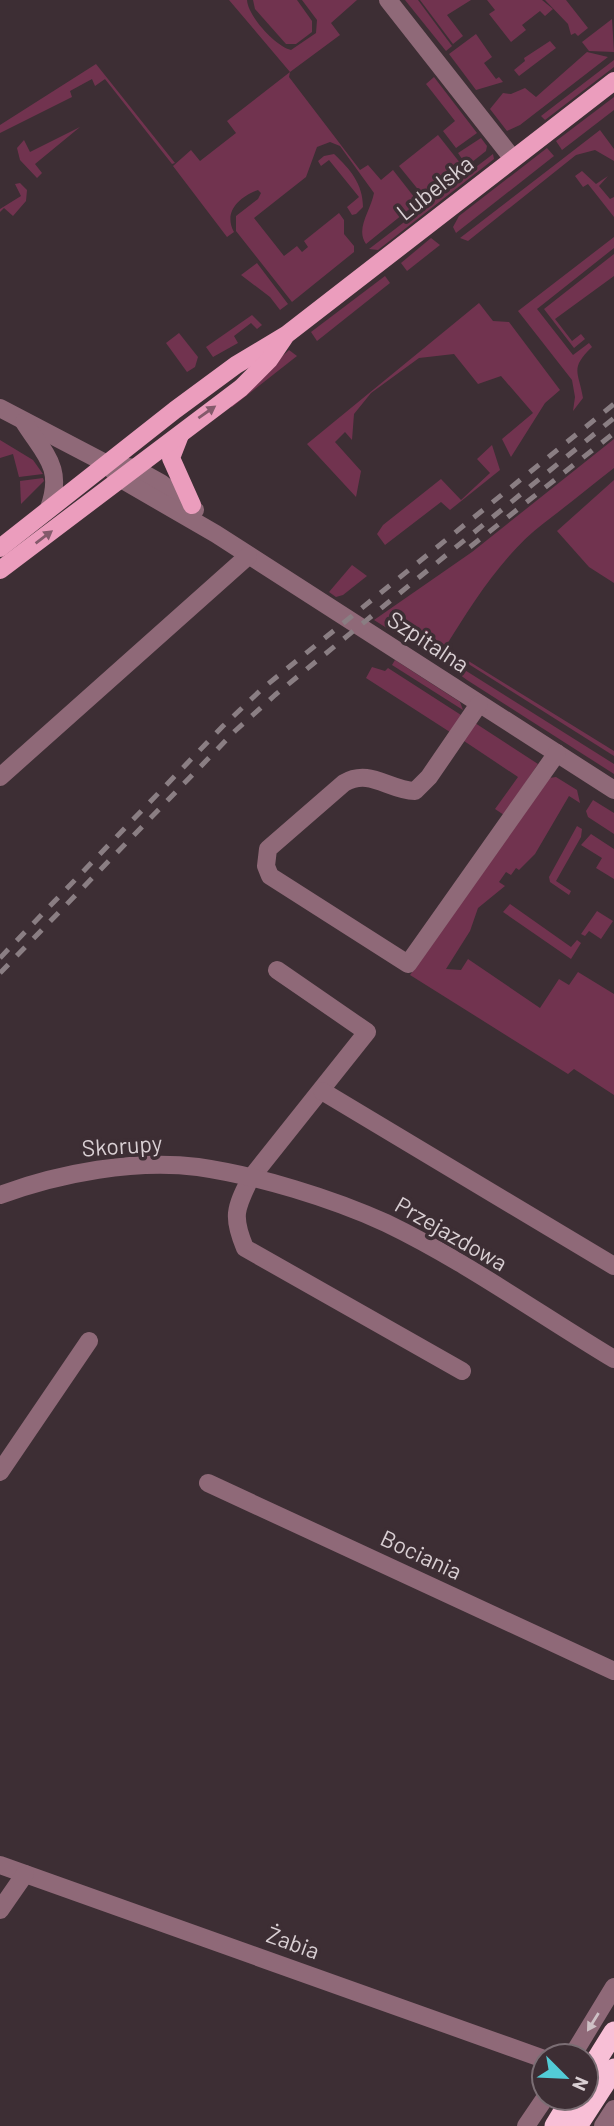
<svg xmlns="http://www.w3.org/2000/svg" width="614" height="2126" font-family="Barlow,sans-serif">
<rect width="100%" height="100%" fill="#3d2e34"/>
<!-- green -->
<g fill="#71334f">
<path d="M229,0H247C248,16 275,46 291,50L316,33L317,20L302,0H357L331,23L340,35L290,72L289,77L360,170L368,165L381,180L393,170L418,202L366,244C355,229 371,210 374,193L340,146L330,142L317,147L306,177L254,218L284,256L297,246L302,252L308,247L304,241L339,213L344,220V234L354,246V252L292,302L236,231V216L258,199L261,193L258,190C239,197 223,212 234,232L227,237L173,166L191,150L200,161L236,133L227,121L290,72Z"/>
<path d="M253,0H297L312,21V32L296,44H286L255,9Z"/>
<path d="M405,0H418L452,46L446,51Z"/>
<path d="M420,0H471L447,15L463,36L453,44Z"/>
<path d="M487,0H542L553,9L545,16L540,11L522,25L526,30L511,42L489,14L495,10Z"/>
<path d="M545,0H566L588,28L578,36L575,33L571,35L568,24Z"/>
<path d="M612,19L614,52L589,51L582,42Z"/>
<path d="M476,34L492,57L484,63L496,79L499,77L503,82L476,90L449,54Z"/>
<path d="M550,41L556,48L519,76L514,70L525,61L524,58Z"/>
<path d="M587,52L608,57L520,125L507,131L490,109L503,93L511,94L525,88L536,97Z"/>
<path d="M614,60V67L545,120L541,116Z"/>
<path d="M96,64L175,163L172,164L105,79L95,86L92,79L70,91L72,97L0,133V125Z"/>
<path d="M434,77L477,133L456,148L443,131L455,121L426,84Z"/>
<path d="M614,97V110L562,150L556,141Z"/>
<path d="M80,127L35,164L42,173L37,178L20,160L17,148L24,140L30,152Z"/>
<path d="M600,130L614,149V161L595,150L576,155L468,241L460,238Z"/>
<path d="M438,135L464,168L425,198L399,166Z"/>
<path d="M481,138L487,146L486,151L467,166L458,153Z"/>
<path d="M547,148L554,156L456,233L453,227L459,216Z"/>
<path d="M334,154C350,169 363,184 363,207L356,214L352,215L347,207L359,197L329,160L321,166L318,161L324,156Z"/>
<path d="M493,154L494,159L378,250L369,249Z"/>
<path d="M582,171L596,184L608,176L599,186L610,199L614,197V217L588,184L583,187L575,176Z"/>
<path d="M20,183L27,190L26,201L13,216L4,208L0,212V209L21,196L15,184Z"/>
<path d="M614,237V248L537,309L573,355L589,343L592,347C569,369 579,372 583,398L573,411L575,397L572,380L518,311Z"/>
<path d="M431,238L440,245L407,271L401,263Z"/>
<path d="M614,254V276L555,319L572,341L581,334L585,339L574,348L544,309Z"/>
<path d="M257,263L288,304L280,310L270,297L241,275Z"/>
<path d="M385,276L390,283L317,341L311,332Z"/>
<path d="M479,303L493,321L509,322L560,390L545,403L511,457L502,439L533,413L501,376L478,384L454,354L419,358L371,393L354,414L352,440L345,432L335,442L361,471L356,497L307,444Z"/>
<path d="M252,315L262,325L257,329L251,323L234,336L238,343L213,357L206,347Z"/>
<path d="M179,333L198,357L195,367L187,372L166,343Z"/>
<path d="M289,350L297,356L232,407L230,404Z"/>
<path d="M614,439V468C591,486 565,507 544,523C502,555 472,604 444,649L417,633L401,637L374,620L472,552Z"/>
<path d="M0,440L33,460L43,474L19,477L13,454L0,458Z"/>
<path d="M492,445L500,470L450,510L441,502L385,545L377,534L383,525L441,479L461,500L490,473L477,459Z"/>
<path d="M43,478L44,481L21,504L20,481Z"/>
<path d="M614,480V583L589,567L557,531Z"/>
<path d="M352,565L367,576L343,595L336,597L329,592Z"/>
<path d="M462,657L614,751V756L459,658Z"/>
<path d="M395,660L460,702L463,710L392,665Z"/>
<path d="M452,662L614,764V774L467,680L452,669Z"/>
<path d="M372,667L385,671L388,668L461,715L453,734L366,678Z"/>
<path d="M475,723L538,764L504,815L495,809L518,777L461,739Z"/>
<path d="M556,777L577,790L580,803L569,796L535,854L519,870L516,868L511,875L506,872L499,882L505,886L478,908L470,931L446,969L461,970L468,959L540,1008L559,979L569,985L578,972L614,994V1095L574,1069L568,1074L410,975L549,778Z"/>
<path d="M593,800L614,813V834L588,817L586,811Z"/>
<path d="M577,826L582,829L581,837L556,881L571,891L569,895L550,882L549,877Z"/>
<path d="M591,834L614,849V879L596,868L602,858L581,845Z"/>
<path d="M510,904L571,947L577,940L581,943L571,959L503,912Z"/>
<path d="M597,911L613,921L601,939L589,931L585,936L581,934Z"/>
</g>
<g fill="none" stroke-linecap="round" stroke-linejoin="round">
<!-- minor -->
<g stroke="#8f6978" stroke-width="18">
<path d="M388,0L513,159"/>
<path d="M0,408L107,464L134,468L161,483L195,510"/>
<path d="M24,422C44,454 64,467 49,508"/>
<path d="M107,464L121,479L216,534L614,790"/>
<path d="M479,704L429,777L415,791C388,790 370,768 344,783L268,849L266,866L270,876L408,964L557,753"/>
<path d="M0,777L248,556"/>
<path d="M277,970L367,1032L250,1179C235,1209 232,1217 245,1248L462,1371"/>
<path d="M322,1091L614,1266"/>
<path d="M0,1195C60,1173 135,1159 198,1167C259,1176 331,1198 386,1223C465,1261 539,1314 614,1359"/>
<path d="M0,1472L89,1341"/>
<path d="M208,1483L614,1671"/>
<path d="M0,1865L544,2059"/>
<path d="M0,1910L25,1874"/>
<path d="M572,2056L614,1987"/>
<path d="M526,2126L545,2098"/>
<path d="M603,2126L614,2109"/>
</g>
<!-- major -->
<g stroke="#eb9dbd" stroke-width="18">
<path d="M180,435L171,458L192,505"/>
<path d="M0,548L175,410L236,365L286,335L614,81"/>
<path d="M0,570L241,388L269,360L284,338"/>
</g>
<!-- highway -->
<g stroke="#f8bfd6" stroke-width="21">
<path d="M586,2077L614,2032"/>
<path d="M555,2126L572,2098"/>
<path d="M577,2126L614,2069"/>
</g>
<!-- rail -->
<g stroke="#8a7e83" stroke-width="5" stroke-dasharray="12 12" stroke-linecap="butt">
<path d="M470,547L614,433"/>
<path d="M0,958L223,726L263,688L614,404"/>
<path d="M0,973L235,731L275,695L614,418"/>
</g>
</g>
<!-- one-way arrows -->
<defs><path id="oneway-solid" d="M-6-.8H1V-3.2L6.5 0L1 3.2V.8H-6Z" transform="scale(1.75)"/></defs>
<g fill="#835a6b">
<use href="#oneway-solid" transform="translate(207 412) rotate(-35)"/>
<use href="#oneway-solid" transform="translate(44 537) rotate(-37)"/>
</g>
<use fill="#cec0c5" href="#oneway-solid" transform="translate(593 2022) rotate(122)"/>
<g text-anchor="middle" stroke-width="7" stroke-linejoin="round" paint-order="stroke">
<!-- street labels -->
<g font-size="23" fill="#d9cfd3" stroke="#3d2e34">
<text transform="translate(435 188) rotate(-38)" y="8">Lubelska</text>
<text transform="translate(428 642) rotate(33)" y="8">Szpitalna</text>
<text transform="translate(122 1146) rotate(-4)" y="8">Skorupy</text>
<text transform="translate(451 1234) rotate(30)" y="8">Przejazdowa</text>
<text transform="translate(421 1555) rotate(25)" y="8">Bociania</text>
<text transform="translate(293 1943) rotate(20)" y="8">Żabia</text>
</g>
</g>
<!-- north arrow -->
<g transform="translate(565 2077) rotate(114)"><circle r="33" fill="#3d2e34" stroke="#7b6e74" stroke-width="2"/>
<path d="M0-5L12 26L0 18L-12 26Z" fill="#52ccd6"/>
<text y="-10" font-size="19" font-weight="bold" text-anchor="middle" fill="#d9cfd3">N</text>
</g>
</svg>
